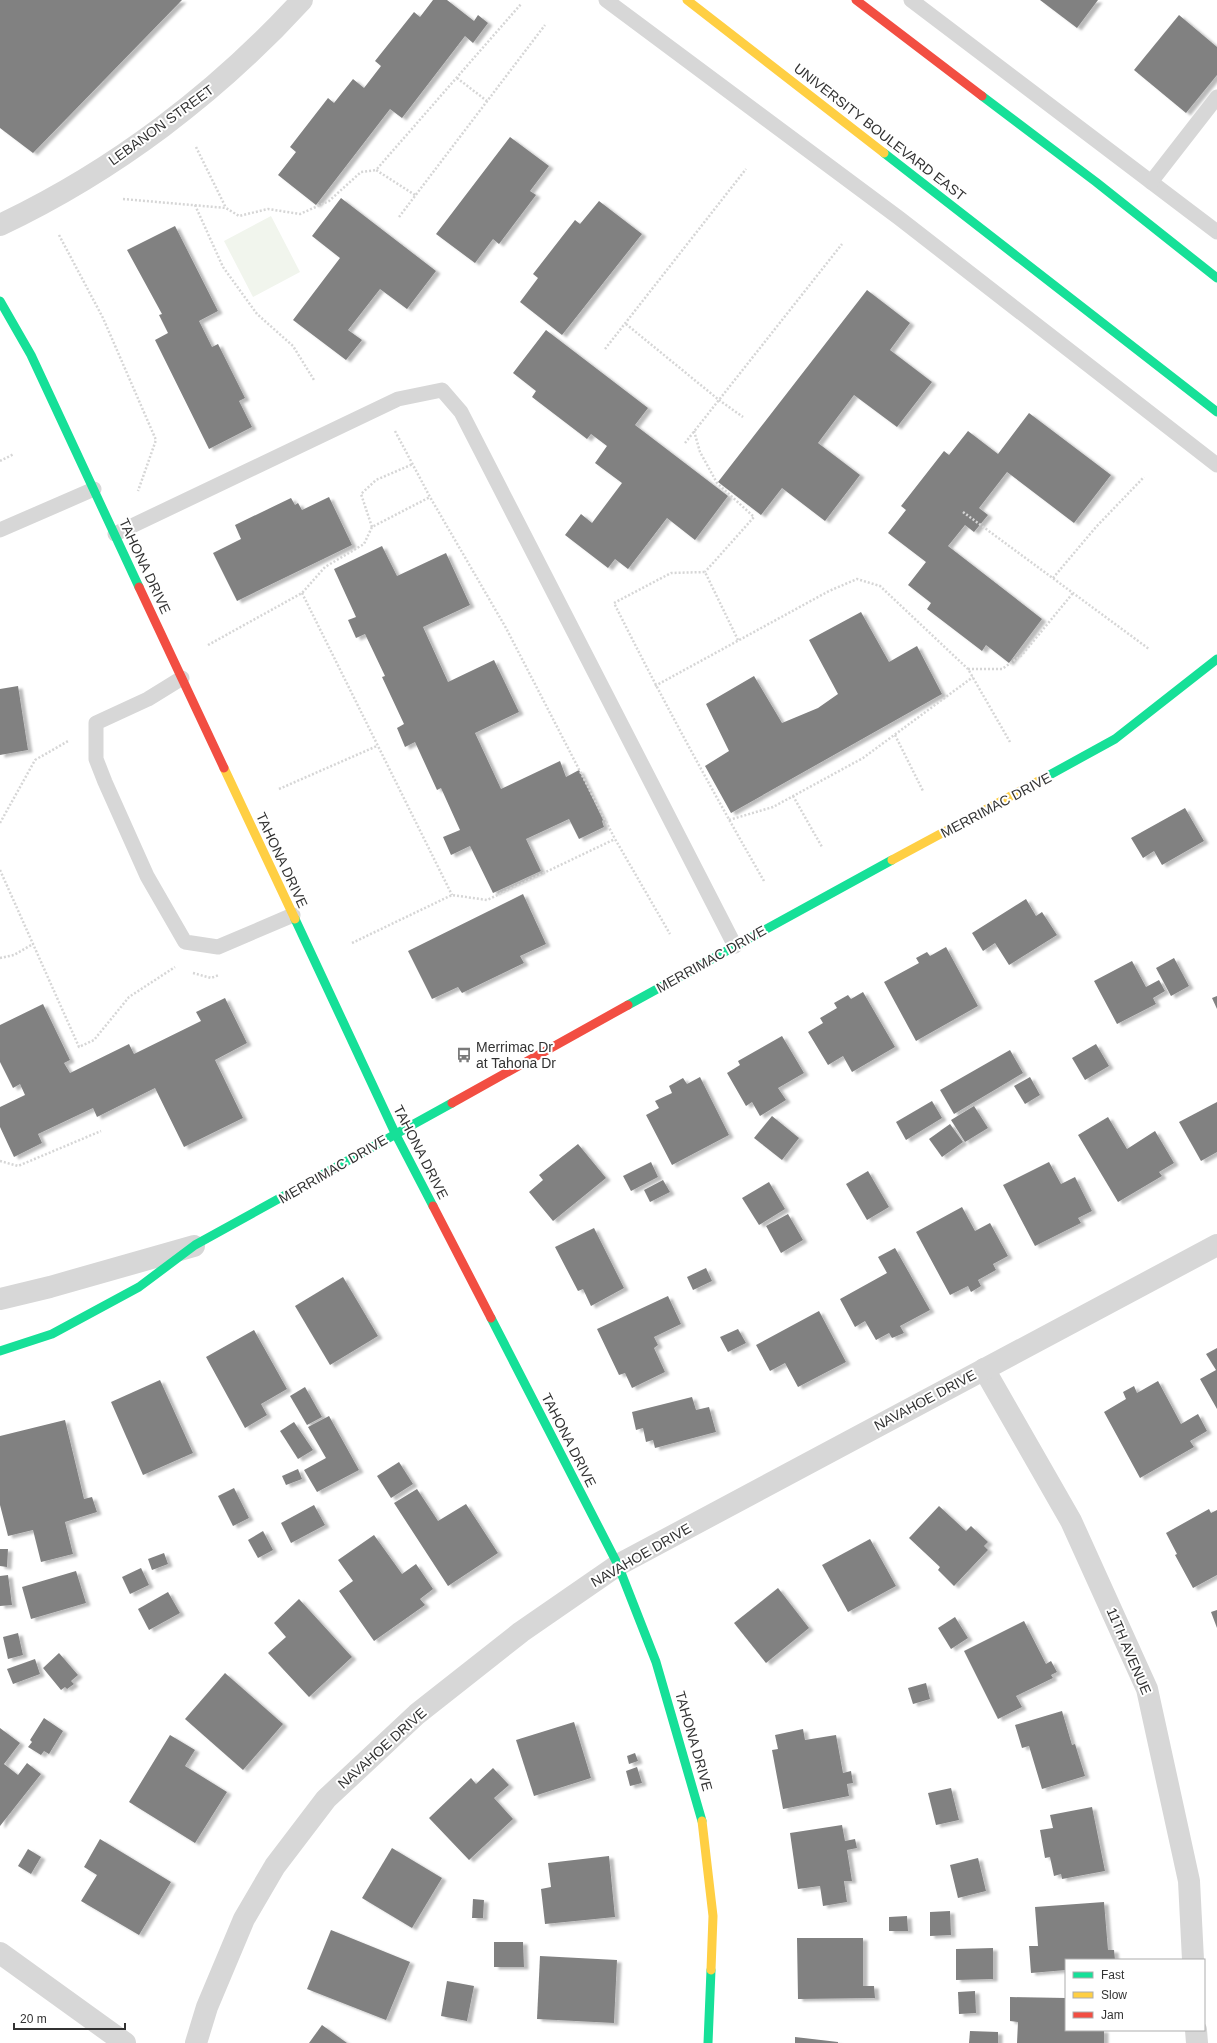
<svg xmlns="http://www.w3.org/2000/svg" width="1217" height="2043" font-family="Helvetica,sans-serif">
<defs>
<filter id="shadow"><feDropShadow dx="4.5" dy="2.5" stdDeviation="1" flood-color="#0004"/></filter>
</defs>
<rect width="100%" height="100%" fill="#fff"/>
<!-- green -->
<path fill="#f1f5ed" d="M271,216L300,272L253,297L224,241Z"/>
<!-- building -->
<g fill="#818181" filter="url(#shadow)">
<path d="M0,0H182L33,153L0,128Z"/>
<path d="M433,0H447L474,21L478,15L488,23L473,43L465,36L402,118L390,109L316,205L278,175L296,152L290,147L328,98L334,103L353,79L364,88L381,66L375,61L414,12L420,17Z"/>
<path d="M1040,0H1098L1077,28Z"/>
<path d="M1179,15L1217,47V75L1186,113L1134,70Z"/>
<path d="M510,137L549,166L530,191L536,195L499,244L493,239L475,263L436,234Z"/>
<path d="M341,198L436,271L407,309L380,289L348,330L362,340L346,360L293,320L340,258L312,236Z"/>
<path d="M599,201L642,234L562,335L520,302L538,278L533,274L575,220L580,224Z"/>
<path d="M175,226L218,311L199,321L212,347L218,344L245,398L239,401L252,427L209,449L155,340L168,333L159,315L162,314L127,250Z"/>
<path d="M867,290L910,323L890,350L932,382L897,427L854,395L818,443L860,475L825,521L782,488L761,515L718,482Z"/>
<path d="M546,330L648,408L635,425L728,496L695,540L667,518L628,569L615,559L608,568L565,535L581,514L592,523L622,483L595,463L607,446L591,434L587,439L532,397L536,391L513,373Z"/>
<path d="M1029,413L1111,475L1074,523L1007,472L979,508L988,515L974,532L965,525L948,546L1042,619L1009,663L986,645L982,651L927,609L931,603L908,585L926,562L888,533L906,510L901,506L944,451L949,455L968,431L998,454Z"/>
<path d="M329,497L352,545L237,601L213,553L241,539L235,525L291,498L295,505L298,503L302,510Z"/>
<path d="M382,546L397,576L446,553L470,605L423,627L448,682L494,660L519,712L475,733L501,789L560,761L566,777L579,770L603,820L602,821L604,827L579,839L569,819L526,839L541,871L493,893L470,846L451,855L443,837L460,830L441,788L437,790L415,742L405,747L397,728L404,724L382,677L385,676L365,634L356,638L348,620L356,617L334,569Z"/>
<path d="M861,612L889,662L917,646L942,694L731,813L705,766L729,751L706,704L754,676L782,723L818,708L838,694L809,640Z"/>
<path d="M18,686L28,750L0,755V689Z"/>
<path d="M1185,808L1204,841L1162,865L1154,851L1143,858L1131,838Z"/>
<path d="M523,894L546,944L520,956L524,963L462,993L458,987L432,999L408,951Z"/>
<path d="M1026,899L1036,916L1042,912L1057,935L1009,965L995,943L983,951L972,933Z"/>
<path d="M946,947L978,1006L916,1041L884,982L919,963L916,958L927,952L930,956Z"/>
<path d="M1174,958L1189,986L1171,996L1156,968Z"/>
<path d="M1132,961L1146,987L1159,980L1165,991L1153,998L1156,1004L1117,1024L1094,981Z"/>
<path d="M863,992L895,1047L852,1072L843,1056L828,1065L808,1032L823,1023L820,1018L837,1008L834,1003L848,995L851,999Z"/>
<path d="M1217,996V1009L1212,998Z"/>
<path d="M225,998L247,1043L215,1060L243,1118L184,1147L155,1088L97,1117L93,1108L38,1134L42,1143L14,1157L0,1127V1107L25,1095L20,1084L13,1088L0,1062V1025L43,1004L70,1060L64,1063L70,1073L129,1044L134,1054L201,1021L196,1012Z"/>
<path d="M782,1036L804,1073L778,1088L786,1100L760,1116L752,1102L746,1106L727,1073L740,1065L738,1061Z"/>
<path d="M1096,1044L1109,1066L1085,1080L1072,1058Z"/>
<path d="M1010,1050L1023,1073L954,1114L940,1090Z"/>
<path d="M700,1077L729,1135L672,1165L646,1115L659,1108L655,1101L672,1093L669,1086L683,1078L687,1084Z"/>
<path d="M1030,1077L1040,1095L1025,1104L1014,1086Z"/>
<path d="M932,1101L942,1118L906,1140L896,1122Z"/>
<path d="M1217,1102V1152L1201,1161L1179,1122Z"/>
<path d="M974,1106L988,1128L965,1142L951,1120Z"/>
<path d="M772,1116L799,1138L782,1160L754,1138Z"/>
<path d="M1108,1117L1127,1149L1155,1131L1174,1163L1159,1172L1162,1176L1118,1202L1078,1135Z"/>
<path d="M950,1124L963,1142L942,1157L929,1139Z"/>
<path d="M578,1144L606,1178L553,1221L529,1192L543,1180L539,1175Z"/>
<path d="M651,1162L658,1177L631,1191L623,1176Z"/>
<path d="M1049,1162L1061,1184L1075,1177L1092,1211L1078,1218L1081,1223L1035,1246L1003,1185Z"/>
<path d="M868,1171L889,1207L867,1220L846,1184Z"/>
<path d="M663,1180L670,1192L650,1202L644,1190Z"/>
<path d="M769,1182L785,1209L759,1225L742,1198Z"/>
<path d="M962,1207L975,1231L990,1223L1008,1256L993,1264L996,1270L978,1280L981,1286L971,1292L968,1286L950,1295L916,1232Z"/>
<path d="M788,1214L803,1240L781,1253L766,1226Z"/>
<path d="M594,1228L624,1288L591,1306L583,1289L578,1291L555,1247Z"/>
<path d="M895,1248L930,1310L900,1326L904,1333L892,1338L889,1333L876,1340L865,1321L855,1327L840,1299L887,1273L878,1257Z"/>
<path d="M706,1268L712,1281L693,1290L687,1277Z"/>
<path d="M343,1277L378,1336L330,1365L295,1306Z"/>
<path d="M668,1296L681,1324L654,1337L658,1345L654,1348L665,1372L632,1388L625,1373L619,1375L597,1329Z"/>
<path d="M819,1311L846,1362L798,1387L785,1363L770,1371L756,1345Z"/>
<path d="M738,1329L746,1343L728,1352L720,1337Z"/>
<path d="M254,1330L287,1389L261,1404L267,1415L245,1428L206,1357Z"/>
<path d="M1217,1348V1409L1200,1379L1216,1370L1206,1354Z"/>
<path d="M160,1380L193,1453L143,1475L111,1402Z"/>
<path d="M1158,1381L1181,1424L1198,1414L1207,1431L1190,1441L1194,1447L1140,1478L1104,1412L1126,1399L1123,1392L1134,1386L1137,1393Z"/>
<path d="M305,1387L322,1417L307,1425L290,1396Z"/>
<path d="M692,1397L696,1410L709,1407L716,1432L655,1448L653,1440L646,1442L643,1428L636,1430L632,1412Z"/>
<path d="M329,1416L359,1470L317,1492L304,1470L326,1458L308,1427Z"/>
<path d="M65,1420L84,1499L92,1497L97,1512L65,1522L73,1554L41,1562L33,1530L8,1536L0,1505V1436Z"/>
<path d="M294,1422L313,1450L298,1459L280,1431Z"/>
<path d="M399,1462L413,1484L391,1498L377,1476Z"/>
<path d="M298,1469L302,1479L286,1485L282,1476Z"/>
<path d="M234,1488L249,1518L233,1526L218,1496Z"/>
<path d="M417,1489L438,1521L466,1504L498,1553L448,1586L394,1503Z"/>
<path d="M314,1505L325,1525L291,1543L281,1523Z"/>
<path d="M939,1506L966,1531L971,1526L988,1542L984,1546L988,1550L954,1586L938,1570L940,1567L909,1538Z"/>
<path d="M1209,1509L1211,1513L1217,1510V1575L1193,1588L1175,1555L1177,1554L1166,1533Z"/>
<path d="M263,1531L273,1550L258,1558L248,1540Z"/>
<path d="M374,1535L402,1574L416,1564L433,1589L420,1599L425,1605L374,1641L339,1591L353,1581L338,1560Z"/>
<path d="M870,1539L896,1586L848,1612L822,1565Z"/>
<path d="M0,1549H8L7,1567L0,1566Z"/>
<path d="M164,1553L168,1564L152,1570L148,1559Z"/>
<path d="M141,1568L149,1585L130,1594L122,1577Z"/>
<path d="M76,1571L86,1603L31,1619L22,1587Z"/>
<path d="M8,1575L12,1605L0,1606V1576Z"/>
<path d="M778,1588L809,1628L766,1663L734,1623Z"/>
<path d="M168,1592L180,1613L149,1630L138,1609Z"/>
<path d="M299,1599L352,1657L309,1697L268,1653L286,1637L274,1623Z"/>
<path d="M1217,1610V1628L1211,1612Z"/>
<path d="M955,1617L968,1638L951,1649L938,1628Z"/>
<path d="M1024,1621L1046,1664L1051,1661L1057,1672L1051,1675L1053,1678L1016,1696L1022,1707L998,1719L964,1651Z"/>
<path d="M18,1633L23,1655L8,1659L3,1637Z"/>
<path d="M59,1653L78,1675L71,1681L74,1684L67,1689L65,1687L61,1690L43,1668Z"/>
<path d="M35,1659L40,1674L13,1684L7,1669Z"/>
<path d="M225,1673L283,1724L243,1770L185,1719Z"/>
<path d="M926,1683L930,1699L913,1704L908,1688Z"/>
<path d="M1062,1711L1072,1745L1075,1744L1085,1776L1042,1789L1029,1746L1022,1748L1015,1725Z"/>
<path d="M44,1718L63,1731L49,1754L44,1751L41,1755L28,1747L32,1742L30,1740Z"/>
<path d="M574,1722L591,1778L534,1796L516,1740Z"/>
<path d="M0,1728L20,1743L4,1764L18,1775L27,1763L41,1774L0,1826Z"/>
<path d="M803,1729L805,1740L836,1735L843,1773L851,1771L853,1783L847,1784L849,1796L783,1809L772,1750L778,1749L775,1735Z"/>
<path d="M170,1735L195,1750L185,1766L227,1792L195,1843L129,1802Z"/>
<path d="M635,1753L638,1761L629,1764L627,1756Z"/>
<path d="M637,1767L642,1783L630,1786L626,1771Z"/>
<path d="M493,1768L509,1785L494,1798L513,1819L469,1860L429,1818L471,1778L476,1784Z"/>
<path d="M951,1788L959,1820L936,1825L928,1793Z"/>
<path d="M1092,1807L1105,1871L1062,1879L1061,1874L1054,1876L1050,1857L1045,1858L1040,1830L1053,1828L1050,1815Z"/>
<path d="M842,1825L845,1841L855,1839L857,1848L847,1850L852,1881H844L847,1902L823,1906L820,1886L798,1889L790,1833Z"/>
<path d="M100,1839L171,1882L139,1935L81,1901L97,1875L84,1867Z"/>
<path d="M392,1848L442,1878L412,1928L362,1898Z"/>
<path d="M28,1849L41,1857L31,1874L18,1866Z"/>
<path d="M609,1856L615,1917L545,1924L541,1889L551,1887L548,1863Z"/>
<path d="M978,1858L986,1891L958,1898L950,1865Z"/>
<path d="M473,1899L484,1900L483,1918H472Z"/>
<path d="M1104,1902L1108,1950H1114L1115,1960H1066V1970L1031,1973L1029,1946H1038L1035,1907Z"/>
<path d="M950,1911L951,1935L930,1936V1912Z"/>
<path d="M907,1916L908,1931H889V1917Z"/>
<path d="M331,1930L410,1962L386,2020L307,1989Z"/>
<path d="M797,1938H863V1986H874L875,1998L798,1999Z"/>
<path d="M494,1942H523L524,1967H494Z"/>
<path d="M993,1948V1979L956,1980V1949Z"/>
<path d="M540,1956L617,1960L614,2023L537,2019Z"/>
<path d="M447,1981L474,1986L467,2021L441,2016Z"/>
<path d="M975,1991L976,2013L959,2014L958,1992Z"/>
<path d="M1010,1997L1066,1998V2030H1104V2043H1017L1018,2022L1010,2021Z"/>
<path d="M322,2025L347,2043H309Z"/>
<path d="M970,2031L998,2032V2043H969Z"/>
<path d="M795,2037L838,2042V2043H795Z"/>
</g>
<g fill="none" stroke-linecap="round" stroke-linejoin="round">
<!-- path -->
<g stroke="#d6d6d6" stroke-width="2.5" stroke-dasharray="2 2" stroke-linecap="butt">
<path d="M457,78L487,101"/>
<path d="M196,147L226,208"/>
<path d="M415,195L376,170L521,4"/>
<path d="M123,199L226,208L239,216L268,209L300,214L329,201L361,172L376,170"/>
<path d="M195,205L223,267L257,314L293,346L314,380"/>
<path d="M399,217L545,25"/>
<path d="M59,235L103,318L156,440L138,491"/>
<path d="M626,324L719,400L743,417"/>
<path d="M605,349L746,169"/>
<path d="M395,431L430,497L506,628L615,839L670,934"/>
<path d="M694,431L700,452L717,483L754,517L705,572"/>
<path d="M685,443L842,244"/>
<path d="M0,461L14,454"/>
<path d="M963,512L1149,649"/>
<path d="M372,527L361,494L376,480L413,464"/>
<path d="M1053,578L1096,527L1144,477"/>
<path d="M302,593L452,895"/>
<path d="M738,640L705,572L671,573L614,603C661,697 711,789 764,881"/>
<path d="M208,645L302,593L325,567L364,544L372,527L430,497"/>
<path d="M968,669H1002L1022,655L1073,593"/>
<path d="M655,686L829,591L857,579L880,586L968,669L1010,742"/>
<path d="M895,735L923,791"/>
<path d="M279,789L377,746"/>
<path d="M793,796L822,847"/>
<path d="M729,820L773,807L863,758L973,677"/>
<path d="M0,823L35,760L68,741"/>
<path d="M0,870L79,1047L94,1040L129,997L175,967"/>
<path d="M352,943L452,895L487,900L615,839"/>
<path d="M0,958L14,955L33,944"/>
<path d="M193,973L211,978L219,975"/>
<path d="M0,1161L18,1166L101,1131"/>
</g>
<!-- lane -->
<g stroke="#d7d7d7" stroke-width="15">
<path d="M606,0L899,218L1217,465"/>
<path d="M911,0L1217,232"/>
<path d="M1151,182L1217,97"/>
<path d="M0,530L94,489"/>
<path d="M115,534L398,399L442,390L461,412L735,946"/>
<path d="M182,678L148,699L96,723V759L105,782L147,876L185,942L218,947L293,915"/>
</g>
<!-- street -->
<g stroke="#d7d7d7" stroke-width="22">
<path d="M0,225C114,171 217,93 302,0"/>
<path d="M0,1299L50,1287L194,1246"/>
<path d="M984,1369L1071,1521L1147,1689L1189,1881L1193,1960"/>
<path d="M0,1953L125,2043"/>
<path d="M1196,2030L1197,2043"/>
<path d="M196,2043L207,2007L244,1919L275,1866L326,1799L417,1714L521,1632L618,1565L1217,1245"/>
</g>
<!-- fast -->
<g stroke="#16e098" stroke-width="9">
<path d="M982,96L1096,182L1217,278"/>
<path d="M884,153L1217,412"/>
<path d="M0,301L31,355L139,587"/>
<path d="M1044,778L1115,739L1217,659"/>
<path d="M295,919L395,1133L433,1206"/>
<path d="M628,1005L892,860"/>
<path d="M491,1318L618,1565L656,1662L702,1821"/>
<path d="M0,1351L52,1334L139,1287L195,1245L452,1103"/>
<path d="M708,2043L711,1970"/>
</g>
<!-- slow -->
<g stroke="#ffcf43" stroke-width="9">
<path d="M687,0L884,153"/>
<path d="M224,768L295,919"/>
<path d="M892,860L1044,778"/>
<path d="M702,1821L713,1916L711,1970"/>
</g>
<!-- jam -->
<g stroke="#f24e42" stroke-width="9">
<path d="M856,0L982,96"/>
<path d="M139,587L224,768"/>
<path d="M452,1103L628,1005"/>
<path d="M433,1206L491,1318"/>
</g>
</g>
<!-- icons -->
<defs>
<g id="bus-bare" transform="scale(1.2)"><path d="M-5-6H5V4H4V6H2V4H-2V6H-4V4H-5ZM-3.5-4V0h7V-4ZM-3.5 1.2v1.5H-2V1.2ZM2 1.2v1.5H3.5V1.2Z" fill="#7a7a7a" stroke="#fff" stroke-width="2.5" paint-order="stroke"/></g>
</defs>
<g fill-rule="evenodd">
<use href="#bus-bare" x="464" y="1055"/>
</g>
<g text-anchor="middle" stroke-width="4" stroke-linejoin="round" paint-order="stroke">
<!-- street labels -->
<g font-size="14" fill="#333" stroke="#fff">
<text transform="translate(161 125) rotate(-36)" y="5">LEBANON STREET</text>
<text transform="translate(880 132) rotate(38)" y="5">UNIVERSITY BOULEVARD EAST</text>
<text transform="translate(145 566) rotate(65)" y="5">TAHONA DRIVE</text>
<text transform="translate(996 805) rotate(-28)" y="5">MERRIMAC DRIVE</text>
<text transform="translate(282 860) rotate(65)" y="5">TAHONA DRIVE</text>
<text transform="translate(711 959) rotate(-29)" y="5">MERRIMAC DRIVE</text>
<text transform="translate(421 1152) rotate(63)" y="5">TAHONA DRIVE</text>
<text transform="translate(333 1169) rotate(-30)" y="5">MERRIMAC DRIVE</text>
<text transform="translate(925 1400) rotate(-28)" y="5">NAVAHOE DRIVE</text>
<text transform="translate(569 1440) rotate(63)" y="5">TAHONA DRIVE</text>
<text transform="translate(641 1555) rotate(-30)" y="5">NAVAHOE DRIVE</text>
<text transform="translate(1129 1651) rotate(67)" y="5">11TH AVENUE</text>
<text transform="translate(694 1741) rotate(74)" y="5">TAHONA DRIVE</text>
<text transform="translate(382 1748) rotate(-42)" y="5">NAVAHOE DRIVE</text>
</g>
<!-- poi labels -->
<g font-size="14" fill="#333" stroke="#fff" text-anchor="start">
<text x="476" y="1052">Merrimac Dr<tspan x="476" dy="16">at Tahona Dr</tspan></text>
</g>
</g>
<!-- legend -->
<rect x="1065" y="1959" width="140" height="72" fill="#ffffff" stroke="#adadad"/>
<rect x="1073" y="1972" width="20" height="6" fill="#16e098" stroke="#adadad"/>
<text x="1101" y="1979" font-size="12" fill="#333333">Fast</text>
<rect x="1073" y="1992" width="20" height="6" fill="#ffcf43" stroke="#adadad"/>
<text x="1101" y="1999" font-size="12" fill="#333333">Slow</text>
<rect x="1073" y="2012" width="20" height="6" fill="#f24e42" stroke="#adadad"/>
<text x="1101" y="2019" font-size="12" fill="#333333">Jam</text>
<!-- scale -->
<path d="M14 2023v6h111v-6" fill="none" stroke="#333333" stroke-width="2"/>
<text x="20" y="2023" font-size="12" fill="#333333" stroke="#ffffff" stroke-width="3" paint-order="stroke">20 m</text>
</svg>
